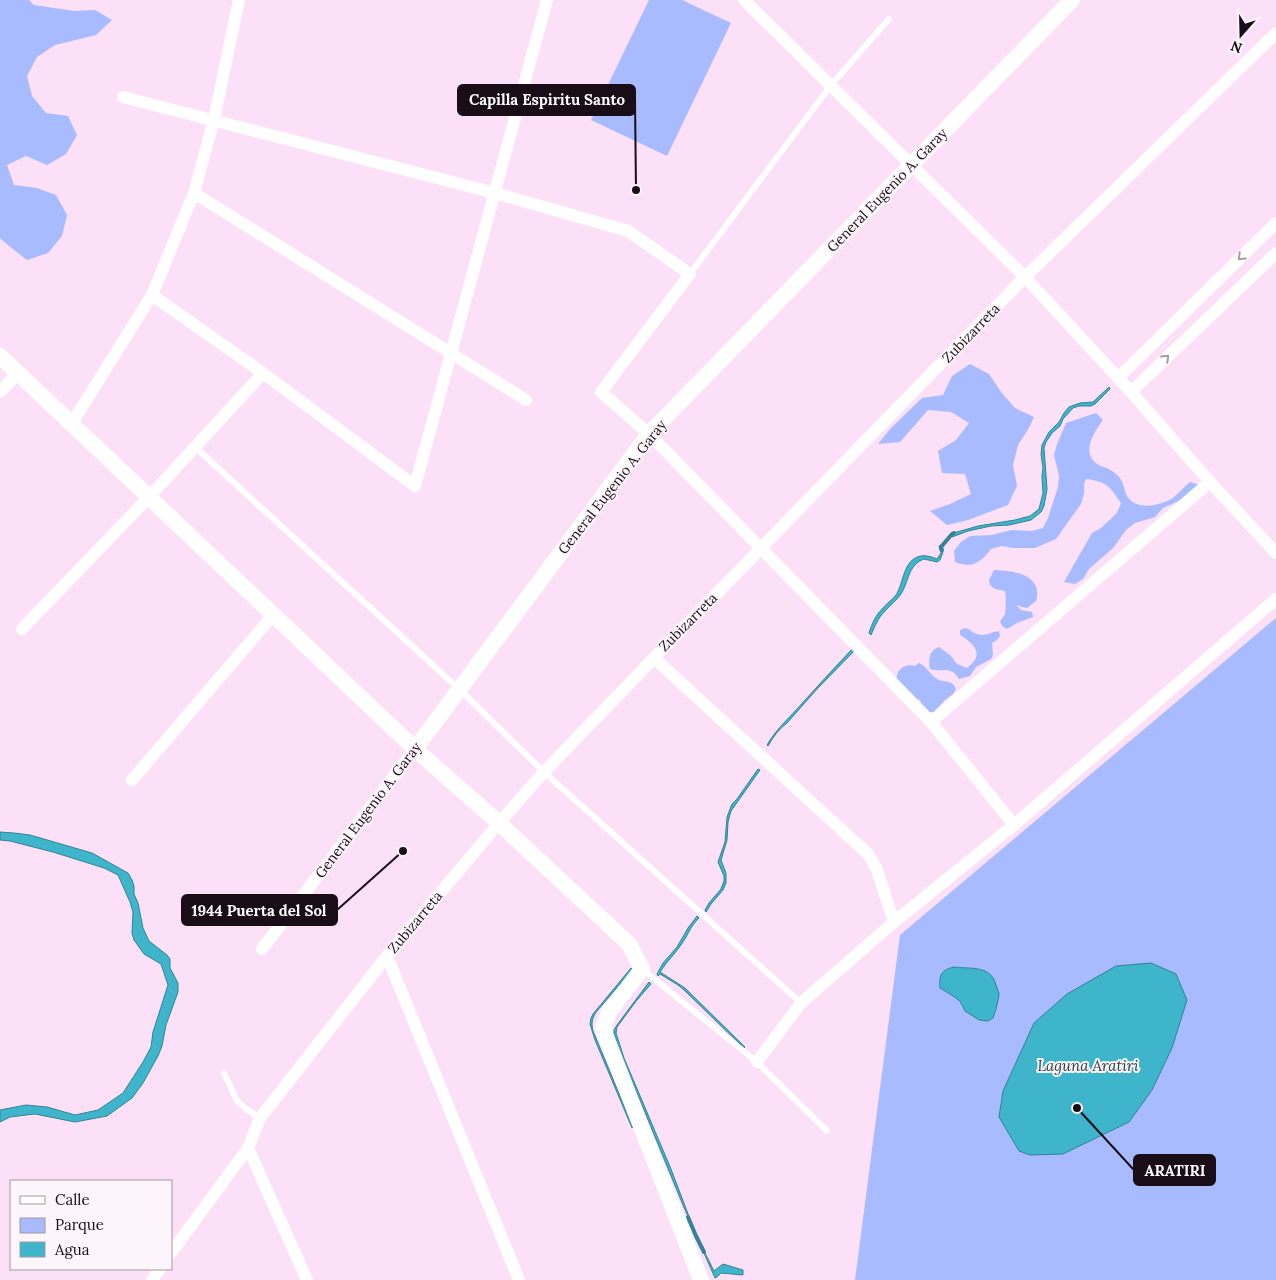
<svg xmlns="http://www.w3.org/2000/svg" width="1276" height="1280" font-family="Lora,serif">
<rect width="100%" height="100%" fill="#fce0f7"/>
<!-- green -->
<g fill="#a8bbfe">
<path d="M0,0H29L34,5L74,11L95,10L112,20L96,35L55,45L37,57L27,76L32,96L46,113L68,116L77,135L66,154L47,165L26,156L7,165L14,185L37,188L56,195L67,215L62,236L48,253L27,260L9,246L0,238Z"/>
<path d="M649,0H682L731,23L667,156L591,120Z"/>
<path d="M970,364L989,374L1001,392L1015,408L1034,417L1029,428L1018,445L1013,465L1017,486L1008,505L968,520L947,525L930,511L950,504L971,494L965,474L942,473L938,451L956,440L969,423L951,412L928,410L900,442L878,444L891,428L922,398L943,395L952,376Z"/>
<path d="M1096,413L1103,420C1093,433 1079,456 1101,466C1108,469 1111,469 1117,475C1125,483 1123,488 1127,496C1136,511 1160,506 1173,498C1178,494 1184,487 1190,482L1200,485L1183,499L1163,508L1155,517L1135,523L1126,530L1113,548L1089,569L1083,579L1075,584L1064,582L1092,533L1101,528L1117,513L1121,503C1109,486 1108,482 1086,479L1084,484V494L1081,504L1056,539L1035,548H1013L1002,546L991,549C981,562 972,569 955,562L954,551L961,542L970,536L991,535L1012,530L1032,531L1043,528L1048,518L1058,487L1059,476L1054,455L1057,444L1066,423Z"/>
<path d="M994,570C1012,570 1044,575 1036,601L1027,608L1022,607L1017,605V606L1021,610L1032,612L1033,617L1017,623L1007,629L1003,627L1000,622C1001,619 1004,617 1005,614C1006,609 1006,595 1005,591L995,589L990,585L989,580Z"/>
<path d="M1276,618V1280H855L900,935Z"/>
<path d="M965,628C971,629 972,633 977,634C985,637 991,632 999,631L1000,636L997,640L992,643L993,655L991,659L976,667L970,676L959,679C951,665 943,673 930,669C928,660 929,650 939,647L951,656L957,664L967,668C985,655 975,644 960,635V630Z"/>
<path d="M919,663C928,667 930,676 939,680C947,683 951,679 956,689L953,694L945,700L934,712H929L921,704L920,700C911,698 902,693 898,684C893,673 903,662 915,666Z"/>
</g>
<!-- water -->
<g fill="#3eb5ca" stroke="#338394">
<path d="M1109,387L1110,389L1095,404L1091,406H1079L1073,408L1063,419L1060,426L1052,433L1046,442L1044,448L1047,489L1044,506L1041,512L1031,520L1009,525L991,526L968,531L952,537L950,534L978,526L1015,520L1030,516L1039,509L1043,493L1042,476L1043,468L1041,454L1042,445L1049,432L1059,422L1064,413L1069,407L1080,403L1093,402Z"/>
<path d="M940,545L942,546L943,552L940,560L937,562L924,559C908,565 909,581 901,594C897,600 890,605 885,611C878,618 875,626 871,635L869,633C872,624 875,616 882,609C886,604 892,600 896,595C904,583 903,559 921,556C926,555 932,557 937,559L941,553L939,547Z"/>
<path d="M855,646L857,648L817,689L787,723C779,729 773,737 768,746L767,745C775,731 786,721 797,709C816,688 835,667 855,646Z"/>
<path d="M758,769L760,770L731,811L728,822L727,840L721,860L726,873V883L723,890L711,904L706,912L705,910L709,903L721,889L724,881V876L718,862L719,859L725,842L727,817L732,804L737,799Z"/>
<path d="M0,832L14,833L30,835L92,853L128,873L132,880L134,886V894L138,903L143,928L149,941L167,955L170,959V968L178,983V992L166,1025L162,1046L158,1056L143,1083L132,1098L107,1116L75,1122L35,1114L10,1117L0,1122V1110L26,1105L47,1107L75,1115L98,1110L123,1093L143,1062L151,1047L153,1032L168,985L161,964L144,954L134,940L132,933L133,912L130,902L118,875L104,868L53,852L10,841L0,840Z"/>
<path d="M697,916L699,918C690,927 689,933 683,942C676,953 667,961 660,972L685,988L745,1047L744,1048L684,990L678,985L660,974L658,976L657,974L663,963L677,947L688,928Z"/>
<path d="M1151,963L1176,974L1187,1000L1172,1048L1152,1090L1129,1122L1063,1154L1030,1155L1019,1151L999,1117L1003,1091L1034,1023L1067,994L1116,966Z"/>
<path d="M954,967C968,969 989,965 995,982C997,987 997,989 999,993C999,1000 995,1012 993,1018L988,1021L979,1020L965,1011L960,1001L950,994L940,988C939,975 941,970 954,967Z"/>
<path d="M631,968L632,970L597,1011C592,1018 591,1023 593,1031L633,1127L632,1128L595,1040L590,1024L591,1018L593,1014Z"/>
<path d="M649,982L651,984L637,1000L617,1027L616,1033L624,1058L671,1169L696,1235L714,1271L723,1264L743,1270V1275L721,1273L717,1277L715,1278L683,1205L623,1059L614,1034V1030L617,1025Z"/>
</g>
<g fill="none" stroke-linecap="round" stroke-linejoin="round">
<!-- stream -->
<g stroke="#338394" stroke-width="4">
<path d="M942,550L941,547L952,534L954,533"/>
<path d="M688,1217L696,1236L704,1252"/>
</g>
<!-- service -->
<g stroke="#fff" stroke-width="6">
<path d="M690,274L831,85L889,19"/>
<path d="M195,447L459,689L544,772L801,1003"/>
<path d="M643,970L757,1062L827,1131"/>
<path d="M224,1073L237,1101L245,1108L260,1118"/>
</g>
<!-- minor -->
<g stroke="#fff" stroke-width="12">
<path d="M744,0L1025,277L1131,392L1210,482L1276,553"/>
<path d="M123,97L495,193L628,231L690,274L601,392L649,434L931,722L1014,825"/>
<path d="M194,193L526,400"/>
<path d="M152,295L263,373L415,486L547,0"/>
<path d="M1118,378L1276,223"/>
<path d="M0,392L19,372"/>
<path d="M1131,392L1276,253"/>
<path d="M72,423L152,295L194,193L214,119L239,0"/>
<path d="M22,629L150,496L263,373"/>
<path d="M654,658L869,855L877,870L894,922"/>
<path d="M931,722L1210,482"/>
<path d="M132,780L274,614"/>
<path d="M262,949L415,749"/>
<path d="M387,956L519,1280"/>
<path d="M757,1062L801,1003L894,922L1014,825L1276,599"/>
<path d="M171,1253L248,1148"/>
<path d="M152,1280L160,1269"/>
<path d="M307,1280L248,1148L260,1118L387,956L499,823L544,772L654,658L1025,277L1276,33"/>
</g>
<!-- tertiary -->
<g stroke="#fff" stroke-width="16">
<path d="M0,356L415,749L499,823L629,944L642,969L609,1012L603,1029L701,1280"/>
<path d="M415,749L649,434L1072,0"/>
</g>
</g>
<!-- one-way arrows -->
<defs><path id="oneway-chevron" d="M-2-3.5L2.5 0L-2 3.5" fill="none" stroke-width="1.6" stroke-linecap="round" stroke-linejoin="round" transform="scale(1.25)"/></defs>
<g stroke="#a39fa2">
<use href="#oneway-chevron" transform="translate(1241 257) rotate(136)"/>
<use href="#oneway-chevron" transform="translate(1166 358) rotate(-44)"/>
</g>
<g text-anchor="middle" stroke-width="4" stroke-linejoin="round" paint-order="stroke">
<!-- street labels -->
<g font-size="14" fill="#190e17" stroke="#fcf5fb">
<text transform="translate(887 190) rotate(-46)" y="5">General Eugenio A. Garay</text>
<text transform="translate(971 333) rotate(-46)" y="5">Zubizarreta</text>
<text transform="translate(612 487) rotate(-52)" y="5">General Eugenio A. Garay</text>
<text transform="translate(688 622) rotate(-45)" y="5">Zubizarreta</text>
<text transform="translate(368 810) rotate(-53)" y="5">General Eugenio A. Garay</text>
<text transform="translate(415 922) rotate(-50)" y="5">Zubizarreta</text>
</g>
<!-- water labels -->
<g font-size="15" font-style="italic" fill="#294348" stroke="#fcf5fb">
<text x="1088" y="1071">Laguna Aratiri</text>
</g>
</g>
<!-- callouts -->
<path fill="none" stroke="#190e17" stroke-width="2" d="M636 190L635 100M403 851L337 910M1077 1108L1134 1170"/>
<g fill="#190e17" stroke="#fcf5fb" stroke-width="2">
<circle cx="636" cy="190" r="5"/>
<circle cx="403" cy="851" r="5"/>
<circle cx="1077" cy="1108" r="5"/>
</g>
<g fill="#190e17" stroke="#190e17" stroke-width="2">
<rect x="458" y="85" width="177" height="30" rx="5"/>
<rect x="182" y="895" width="155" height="30" rx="5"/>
<rect x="1134" y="1155" width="81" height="30" rx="5"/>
</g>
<g font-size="15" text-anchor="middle" font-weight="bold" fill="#fff">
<text x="547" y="105">Capilla Espiritu Santo</text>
<text x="259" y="916">1944 Puerta del Sol</text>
<text x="1175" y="1176">ARATIRI</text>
</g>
<!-- legend -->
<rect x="10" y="1180" width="162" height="90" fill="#fcf5fb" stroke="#a199a0"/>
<rect x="20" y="1196" width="25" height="8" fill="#ffffff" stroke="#a199a0"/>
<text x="55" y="1205" font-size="15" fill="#190e17">Calle</text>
<rect x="20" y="1218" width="25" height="15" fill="#a8bbfe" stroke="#a199a0"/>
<text x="55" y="1230" font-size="15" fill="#190e17">Parque</text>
<rect x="20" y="1242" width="25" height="15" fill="#3eb5ca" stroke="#a199a0"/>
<text x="55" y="1255" font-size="15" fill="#190e17">Agua</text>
<!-- north arrow -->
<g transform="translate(1241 35) rotate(200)" stroke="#fcf5fb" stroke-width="4" paint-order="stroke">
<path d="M0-4L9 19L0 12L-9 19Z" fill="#190e17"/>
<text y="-8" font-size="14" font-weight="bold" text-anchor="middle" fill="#190e17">N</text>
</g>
</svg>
